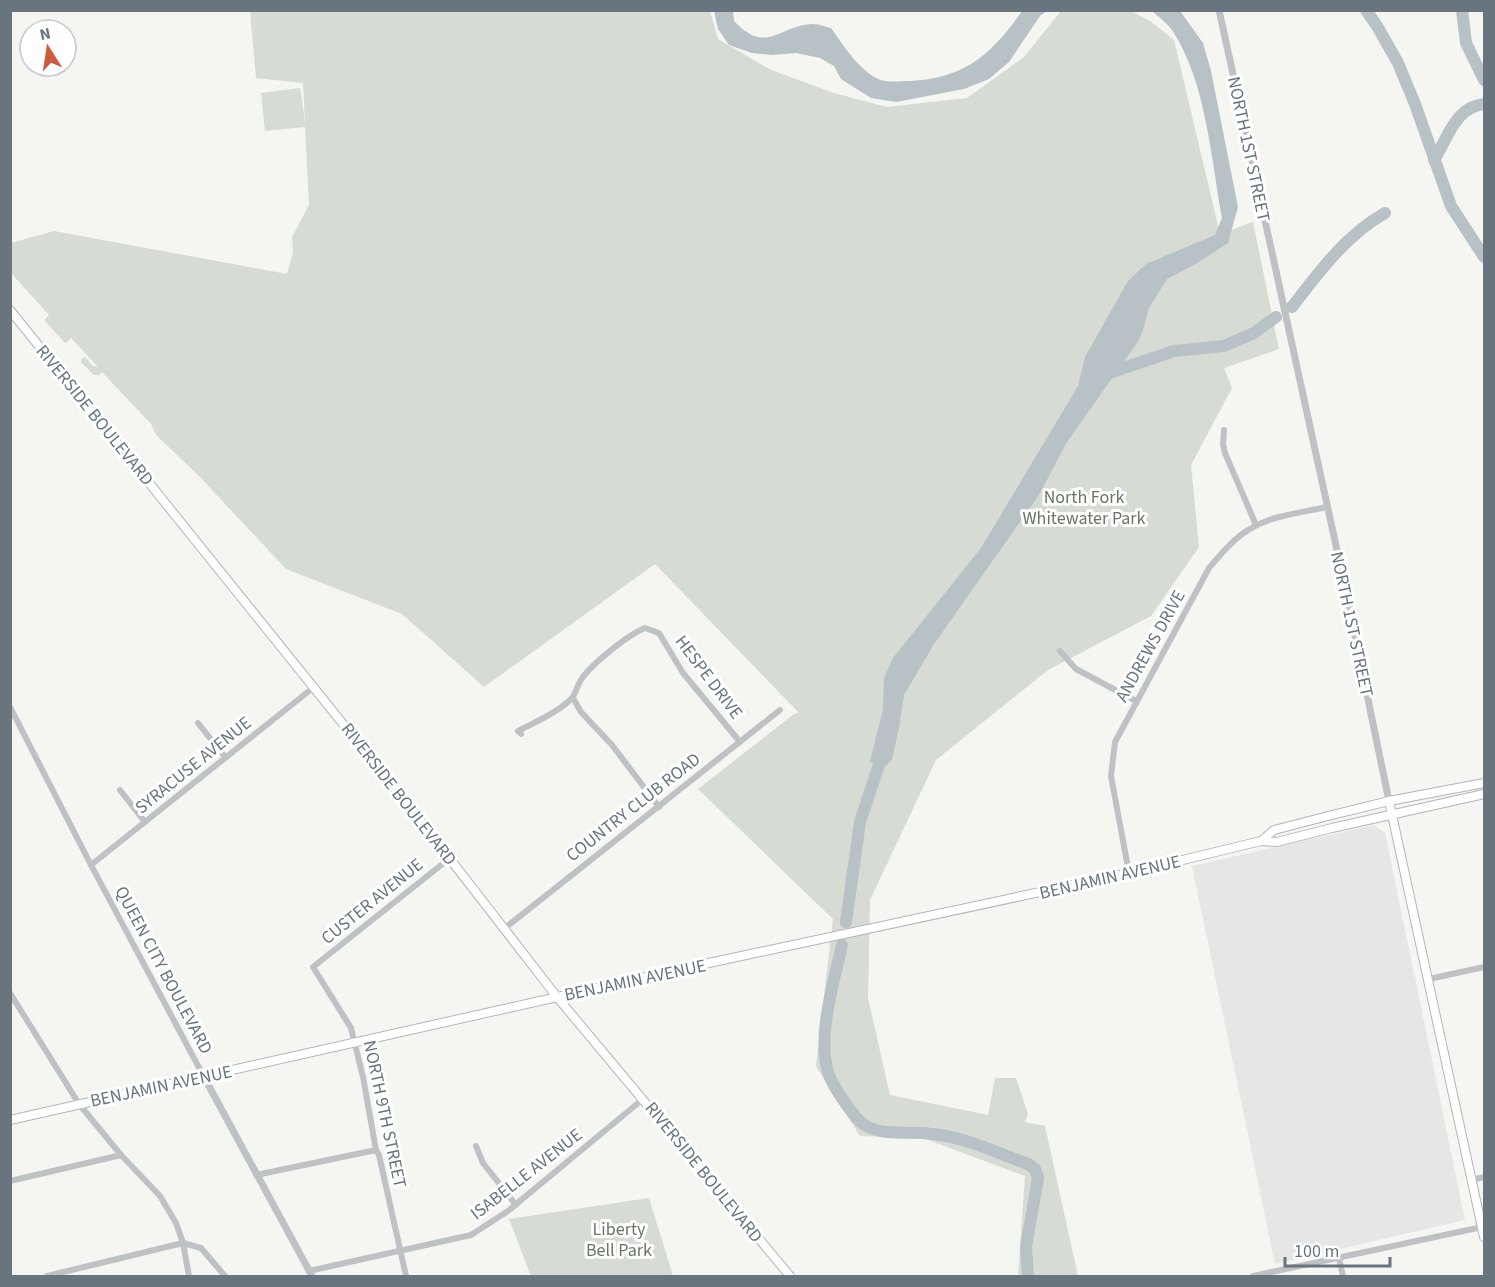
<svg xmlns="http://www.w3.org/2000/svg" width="1495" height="1287" font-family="'Source Sans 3',sans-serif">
<rect width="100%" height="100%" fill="#f5f5f2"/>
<!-- built -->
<path fill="#e5e6e5" d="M1374,825L1385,833L1465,1220L1275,1264L1192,866Z"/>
<!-- green -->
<g fill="#d6dbd4">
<path d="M250,11H710L718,39L771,70L834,93L887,107L967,98L1024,57L1061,11H1131L1150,21L1174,40L1220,234L1253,222L1279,349L1224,368L1232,388L1191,465L1199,547L1151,616L1048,670L936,760L870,900L868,998L890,1095L988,1115L995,1078H1016L1028,1114L1025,1122L1045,1126L1078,1276H1018L1025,1176L923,1138L860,1136L816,1066L833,919L698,789L794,714L799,713L655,564L484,687L402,614L286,569L199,476L156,435L151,424L102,372L99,375H94L81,362L82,358L85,357L93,366L98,367L71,338L66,343L64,342L45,321V319L49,315L11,273V243L54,231L287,274L293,252L292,237L309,205L305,127L265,131L261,93L300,88L305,121L303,83L256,78Z"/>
<path d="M649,1198L673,1276H531L509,1219Z"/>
</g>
<!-- water -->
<g fill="#b8c1c5">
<path d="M714,11H733L734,21C767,56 779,25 813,24C819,24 826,27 831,28C844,46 858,69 878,79C887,83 901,81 910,81C965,78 992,54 1022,11H1047L1040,16L1009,62L989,79L964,89L896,102L871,98L841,79L834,66L820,58L796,53L773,55L752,53L729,45L718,29Z"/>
<path d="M1152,11H1180L1203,43L1211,71L1238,207L1228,243L1199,262L1167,279L1149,308L1142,333L1137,343L1067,442L1039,495L934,644L904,695L899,728L892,759L886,766L870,762L883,709L884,678L893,658L981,548L1078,386L1085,357L1128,281L1146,264L1215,235L1222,218C1211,158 1206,81 1172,30C1167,23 1159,17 1152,11Z"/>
</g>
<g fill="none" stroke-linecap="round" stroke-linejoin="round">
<!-- river -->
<g stroke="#b8c1c5" stroke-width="12">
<path d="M1366,10L1377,26L1398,63L1415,104L1451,206L1484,257"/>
<path d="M1462,10L1466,43L1484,80"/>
<path d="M1434,160C1448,138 1455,107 1484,104"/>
<path d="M1292,307C1319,272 1346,235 1385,213"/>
<path d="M1103,375L1174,351L1224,346L1254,333L1276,317"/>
<path d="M846,922L860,822L884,750"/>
<path d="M842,945C834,981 817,1036 828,1072C831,1083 839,1094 846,1104C852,1112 858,1122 868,1127C886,1136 912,1131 932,1134C965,1137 997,1153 1028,1164L1035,1169L1038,1178L1026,1247L1028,1276"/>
</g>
<!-- secondary casing -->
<g stroke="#b1b6b9" stroke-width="10">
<g id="secondary">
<path d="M10,310L409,806L557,997L790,1276"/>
<path d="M1389,801L1484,1237"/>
<path d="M1261,841L1274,830L1328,816L1389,801L1484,783"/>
<path d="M10,1120L704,964L1129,873L1261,841L1277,842L1332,828L1484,794"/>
</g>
</g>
<!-- minor -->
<g stroke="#bfc2c5" stroke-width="6">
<path d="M1224,430L1223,444L1225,453L1256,525"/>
<path d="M1060,651L1076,669L1136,701"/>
<path d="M573,698L581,712L612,745L659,807"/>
<path d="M10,707L91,865L204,1077"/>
<path d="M198,723L225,757"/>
<path d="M521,734L518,731C535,722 555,714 570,700C576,695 576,687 581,680C591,664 628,635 645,628L659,633L683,673L740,742"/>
<path d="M120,790L145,822"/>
<path d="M91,865L314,687"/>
<path d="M1129,873L1111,776L1115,742L1209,568C1220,555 1235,537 1250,529C1272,515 1302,513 1326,507"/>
<path d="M505,928L780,710"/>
<path d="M1429,979L1484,967"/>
<path d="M10,993L79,1104L121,1155L160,1196L176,1223L183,1243L201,1248L225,1276"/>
<path d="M476,1146L483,1163L516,1205"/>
<path d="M256,1175L376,1150"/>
<path d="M1472,1180L1484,1177"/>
<path d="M10,1181L121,1155"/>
<path d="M1339,1258L1343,1276"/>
<path d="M309,1271L471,1235L508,1211L643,1099"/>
<path d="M47,1276L183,1243L189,1276"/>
<path d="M406,1276L379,1155L376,1150L363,1077L351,1028L313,967L450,858"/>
<path d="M1253,1276L1482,1227"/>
</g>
<!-- tertiary -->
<g stroke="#bfc2c5" stroke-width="7">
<path d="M1219,10L1342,573L1389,801"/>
<path d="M204,1077L312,1276"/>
</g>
<!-- secondary -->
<use href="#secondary" stroke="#fff" stroke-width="8"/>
</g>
<g text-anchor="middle" stroke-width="6" stroke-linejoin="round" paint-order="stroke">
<!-- street labels -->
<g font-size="18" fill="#68757f" stroke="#fff">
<text transform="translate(1249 149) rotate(78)" y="6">NORTH 1ST STREET</text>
<text transform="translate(95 415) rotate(51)" y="6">RIVERSIDE BOULEVARD</text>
<text transform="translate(1352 624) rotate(78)" y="6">NORTH 1ST STREET</text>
<text transform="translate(1150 646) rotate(-61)" y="6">ANDREWS DRIVE</text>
<text transform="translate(709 677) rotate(53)" y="6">HESPE DRIVE</text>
<text transform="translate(193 765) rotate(-39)" y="6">SYRACUSE AVENUE</text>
<text transform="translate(399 794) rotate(52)" y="6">RIVERSIDE BOULEVARD</text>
<text transform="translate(633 807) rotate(-38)" y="6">COUNTRY CLUB ROAD</text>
<text transform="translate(1110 877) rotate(-13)" y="6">BENJAMIN AVENUE</text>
<text transform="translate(372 901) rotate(-39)" y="6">CUSTER AVENUE</text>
<text transform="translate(164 970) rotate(62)" y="6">QUEEN CITY BOULEVARD</text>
<text transform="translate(635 980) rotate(-12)" y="6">BENJAMIN AVENUE</text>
<text transform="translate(161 1086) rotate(-12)" y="6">BENJAMIN AVENUE</text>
<text transform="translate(385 1114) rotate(78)" y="6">NORTH 9TH STREET</text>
<text transform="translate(704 1172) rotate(51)" y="6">RIVERSIDE BOULEVARD</text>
<text transform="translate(526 1174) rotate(-38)" y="6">ISABELLE AVENUE</text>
</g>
<!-- park labels -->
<g font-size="18" fill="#697766" stroke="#fff">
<text x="1084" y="503">North Fork<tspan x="1084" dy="21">Whitewater Park</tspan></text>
<text x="619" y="1235">Liberty<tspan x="619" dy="21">Bell Park</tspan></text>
</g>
</g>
<!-- border -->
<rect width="1495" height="1287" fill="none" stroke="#68757f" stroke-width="24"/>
<!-- north arrow -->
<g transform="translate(48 48) rotate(348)"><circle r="28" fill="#ffffff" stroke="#c3c8cc" stroke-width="1.5"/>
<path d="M0-4.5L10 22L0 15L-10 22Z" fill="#cc5c3b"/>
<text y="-9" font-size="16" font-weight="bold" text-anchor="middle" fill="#68757f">N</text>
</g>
<!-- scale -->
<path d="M1285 1257v9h105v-9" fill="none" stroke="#68757f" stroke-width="3"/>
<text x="1294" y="1257" font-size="18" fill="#68757f" stroke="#ffffff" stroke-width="4.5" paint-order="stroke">100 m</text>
</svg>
